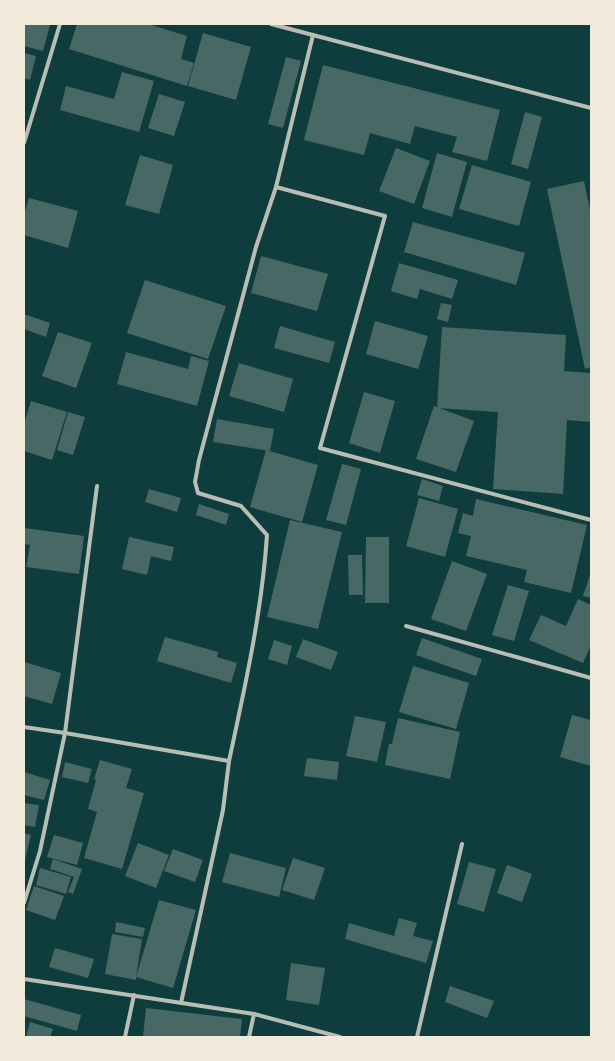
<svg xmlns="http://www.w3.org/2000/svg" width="615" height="1061" font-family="'PT Sans Narrow',sans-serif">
<rect width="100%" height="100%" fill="#0f3d3e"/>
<!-- building -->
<g fill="#486865">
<path d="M24,24H46L50,25L43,51L24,46Z"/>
<path d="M77,24H148L187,36L181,59L194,63L187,86L69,49Z"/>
<path d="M203,33L251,47L236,100L188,86Z"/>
<path d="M24,53L36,56L30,80L24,78Z"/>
<path d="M286,57L301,61L283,128L268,124Z"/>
<path d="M323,65L500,110L487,161L452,152L457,137L415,126L410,144L370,133L364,155L304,140Z"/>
<path d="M122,72L154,81L139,132L60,110L66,86L114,99Z"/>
<path d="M159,94L185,102L174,136L148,128Z"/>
<path d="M525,112L542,117L528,169L511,164Z"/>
<path d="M396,148L430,161L414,204L379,191Z"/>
<path d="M437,153L467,162L452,217L422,208Z"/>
<path d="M140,155L173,165L159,214L125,205Z"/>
<path d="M472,165L531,182L519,226L459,209Z"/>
<path d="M584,181L591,214V367L585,369L547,189Z"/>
<path d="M29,198L78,211L68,248L24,235V215Z"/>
<path d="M413,222L525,253L516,285L404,252Z"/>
<path d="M261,256L328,274L317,311L251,293Z"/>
<path d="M399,263L458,280L452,299L420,289L417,299L391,291Z"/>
<path d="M145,280L226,306L208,359L127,333Z"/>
<path d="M441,303L452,305L448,322L437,319Z"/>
<path d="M24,314L50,323L46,337L24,329Z"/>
<path d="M375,321L428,336L418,369L366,354Z"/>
<path d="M280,326L335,342L329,363L274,348Z"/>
<path d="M442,327L566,335L564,371L591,373V422L567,420L563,494L493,489L498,412L437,408Z"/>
<path d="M58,332L92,343L76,388L42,376Z"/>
<path d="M126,352L188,369L191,356L209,361L197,406L117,384Z"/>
<path d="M239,363L293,379L284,412L229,396Z"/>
<path d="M364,392L395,401L380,453L349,443Z"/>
<path d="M31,401L67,412L52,460L24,451V424Z"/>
<path d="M434,406L474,421L456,472L416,459Z"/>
<path d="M68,412L85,417L73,455L57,450Z"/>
<path d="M217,419L274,429L270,451L213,442Z"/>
<path d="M266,450L318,465L302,522L250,507Z"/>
<path d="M342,464L361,469L346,525L326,520Z"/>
<path d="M422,479L443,486L439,501L417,495Z"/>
<path d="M149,489L181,498L177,512L145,502Z"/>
<path d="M419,498L458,509L445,557L406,546Z"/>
<path d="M476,499L587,525L571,593L524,582L527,570L466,556L471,536L458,533L463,513L473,516Z"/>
<path d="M199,504L229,514L226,525L196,515Z"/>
<path d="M290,520L342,532L318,629L267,617Z"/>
<path d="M24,528L84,536L79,574L26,567L30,545L24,544Z"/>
<path d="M129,537L174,547L171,561L151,556L147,575L122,569Z"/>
<path d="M366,537H389V603H365Z"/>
<path d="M348,555H362L363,595H349Z"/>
<path d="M452,561L487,574L466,631L431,619Z"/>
<path d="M591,572V598L583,596Z"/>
<path d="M508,585L529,591L514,641L492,635Z"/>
<path d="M578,599L591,605V645L583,663L529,640L541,615L566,626Z"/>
<path d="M165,637L218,652L217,657L237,663L231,683L157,661Z"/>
<path d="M422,638L482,659L476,676L416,655Z"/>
<path d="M303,639L338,652L331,670L296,657Z"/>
<path d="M274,640L292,646L287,665L268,659Z"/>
<path d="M24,662L61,673L52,704L24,696Z"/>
<path d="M413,666L469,683L456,729L399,712Z"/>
<path d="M572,715L591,720V766L560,757Z"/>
<path d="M355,716L386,722L377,762L346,756Z"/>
<path d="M398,718L460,732L450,779L385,765L389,744H392Z"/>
<path d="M307,758L339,762L337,780L304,776Z"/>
<path d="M100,760L132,769L126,788L144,793L122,869L84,858L97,812L88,809L96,780L94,779Z"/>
<path d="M65,762L92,769L88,783L62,777Z"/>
<path d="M24,772L50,780L44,800L24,795Z"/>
<path d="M24,803L39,805L35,827L24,825Z"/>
<path d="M24,833L31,835L25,860H24Z"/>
<path d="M54,835L83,843L77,865L47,857Z"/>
<path d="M138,843L169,855L156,888L125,876Z"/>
<path d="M173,849L203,860L195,882L164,871Z"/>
<path d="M230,853L286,868L279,897L222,882Z"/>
<path d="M293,858L325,868L314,900L282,890Z"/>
<path d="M53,859L82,869L73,894L68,892L74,877L50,869Z"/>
<path d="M469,862L496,869L484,912L457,904Z"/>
<path d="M507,865L532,874L522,902L497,893Z"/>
<path d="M40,868L71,877L66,894L36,885Z"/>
<path d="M34,886L64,896L55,920L26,910Z"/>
<path d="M159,900L196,910L173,988L136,977V980L105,974L112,934L142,939L136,977Z"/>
<path d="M399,918L417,923L413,936L433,941L426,963L345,939L349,923L394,936Z"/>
<path d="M116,922L145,928L143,937L115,932Z"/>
<path d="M55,948L94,959L88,978L49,967Z"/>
<path d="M291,963L325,968L319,1005L286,1000Z"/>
<path d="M450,986L494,1001L487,1018L445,1002Z"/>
<path d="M24,999L81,1015L77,1031L24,1016Z"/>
<path d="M146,1008L242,1019L240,1037H143Z"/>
<path d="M30,1022L53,1029L50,1037H26Z"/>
</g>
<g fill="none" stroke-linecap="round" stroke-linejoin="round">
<!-- minor -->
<g stroke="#b8beb3" stroke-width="4">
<path d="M271,24L591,108"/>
<path d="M24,143L60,24"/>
<path d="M276,187L385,216L320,448L591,520"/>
<path d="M406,626L591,678"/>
<path d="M24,727L65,733L229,761L223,810L181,1003"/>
<path d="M229,761C245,687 262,611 267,535L241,506L198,493L195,482L199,460L256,247L276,187L313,35"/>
<path d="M24,903L40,851L65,733L97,486"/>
<path d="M24,979L254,1014L340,1037"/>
<path d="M125,1037L134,995"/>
<path d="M249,1037L254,1014"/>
<path d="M417,1037L462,844"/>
</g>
</g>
<!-- border -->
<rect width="615" height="1061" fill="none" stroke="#f1e9da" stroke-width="50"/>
</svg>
